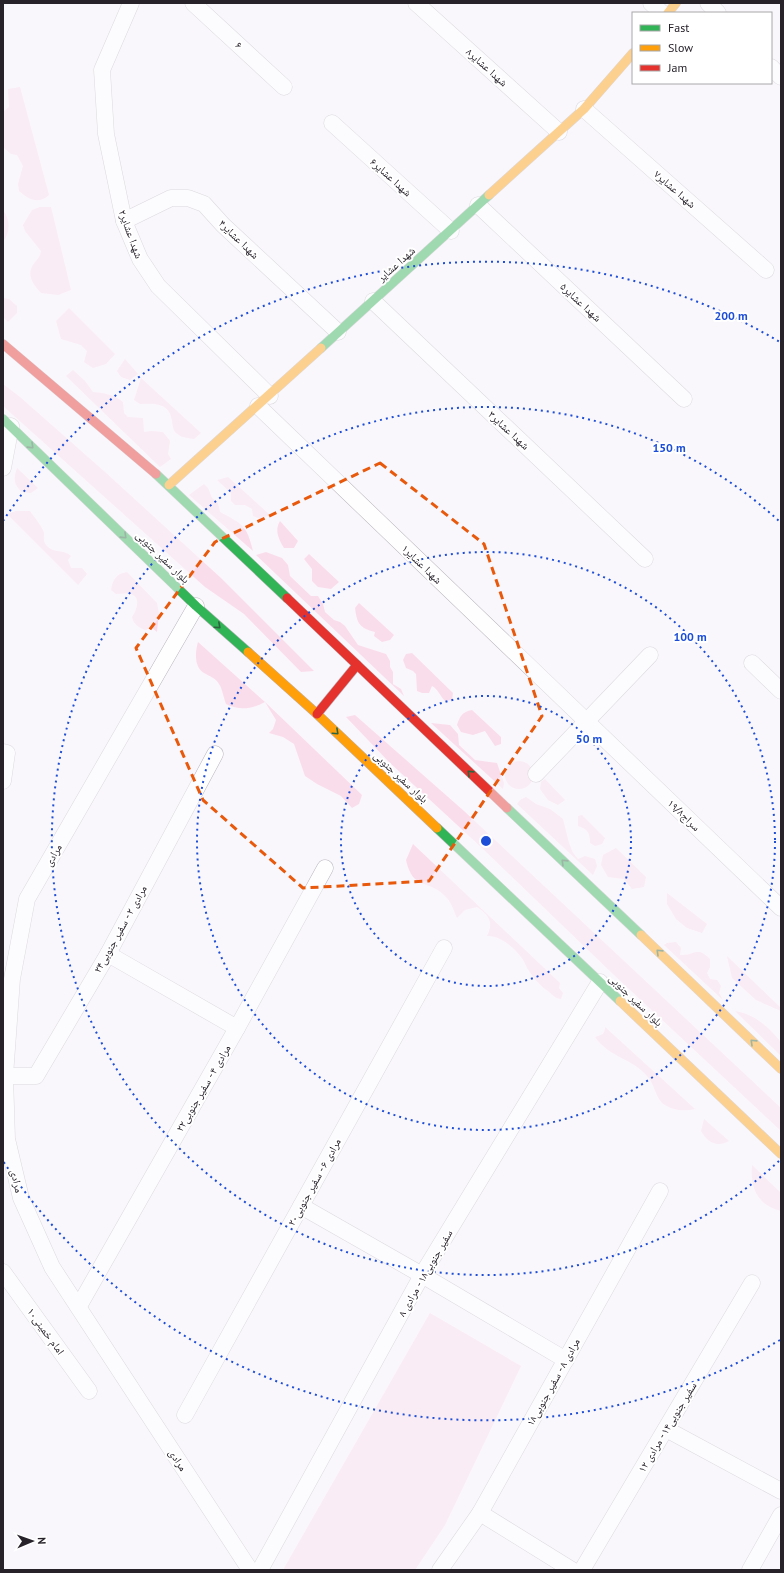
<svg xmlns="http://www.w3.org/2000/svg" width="784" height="1573" font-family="'PT Sans','Noto Naskh Arabic',sans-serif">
<rect width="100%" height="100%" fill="#faf7fc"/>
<!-- green -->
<g fill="#faddeb">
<path d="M20,87L49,195C38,205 28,199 19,191L18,184L23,166L17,155L11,154L3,147V112L9,107L8,89Z"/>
<path d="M40,207H51L71,290L58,295L41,293C34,285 26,276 33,265C37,259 40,258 41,251L25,231L23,225L32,210Z"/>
<path d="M3,210C11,221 10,232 3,242Z"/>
<path d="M3,298L9,299L17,306V313L8,322L3,317Z"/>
<path d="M69,308L115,354L106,364L93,368L84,362L87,351L81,345L61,339L56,321Z"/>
<path d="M125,359L138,374L130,380L121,377L117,371Z"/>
<path d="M73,370L85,381L93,392C104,393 113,394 123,402L124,413L128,417L143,418L144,432L151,431L163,432L170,441L168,454L171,459L160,467L66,376Z"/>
<path d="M141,378L201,433L194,439C190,438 182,438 179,435C173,432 173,427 172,421C170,403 155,403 140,404L134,400Z"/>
<path d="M3,384L20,397L105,472L221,578L314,671L301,672L244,614L205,587L3,406Z"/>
<path d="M17,468L38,488L31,493L22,492C14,485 13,479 17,468Z"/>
<path d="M228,477L270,515L260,519L253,516L252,509L245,505H235L231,501V493L217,480Z"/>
<path d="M204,484L208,488L212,498L218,503L220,512C243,524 247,526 253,551L189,495Z"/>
<path d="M16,511H30C34,517 42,526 44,533C44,538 43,543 48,547C54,553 63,549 71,556L68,560L71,568H82L87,574L78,585L7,514Z"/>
<path d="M280,521L298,541L294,548H284C279,540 274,530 280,521Z"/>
<path d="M266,552L282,558L288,565L290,576L311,596H318L323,604L325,612L334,620L340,622L345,626L358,645L386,654L390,661V667L393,672V684L401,689L404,696L256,555Z"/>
<path d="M309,554L339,582L331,589L318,587L312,581V569L304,559Z"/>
<path d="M127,572L157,603L159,614L157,632L151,627L146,630C139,628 134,625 132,617C137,611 142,595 129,594C125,593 120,594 116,594L111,590C113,579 116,574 127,572Z"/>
<path d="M359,603L394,635L390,640L382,642L374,636L375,632C359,628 357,623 355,608Z"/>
<path d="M198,642L265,702L362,795L359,804L352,808L341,796L317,784L305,776L294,744L283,737L269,733L273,729L276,720L265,702C252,709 240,711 226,704C224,699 222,688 219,684C216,678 209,676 204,673C194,667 195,652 198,642Z"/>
<path d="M412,653L453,693L452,700L445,701C440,696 438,689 432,686L429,693H422L417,691L416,674L413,671L406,668L403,660L406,654Z"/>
<path d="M472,710L501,737V744L495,746L485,731L473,735L461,732L457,725C460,716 462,712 472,710Z"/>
<path d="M355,715L464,811L781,1108V1131L613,974L482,848L389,762L346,717Z"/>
<path d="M431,723L450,725L458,734L459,745L475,760L497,763L504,783L503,789Z"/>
<circle cx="519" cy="775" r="14"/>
<path d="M545,779L565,800L558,805L548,800L540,789L541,782Z"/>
<path d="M526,797L536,804L550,809L563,819L569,843L573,853L578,859L585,856L595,859L597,866L593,875L517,804L520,800Z"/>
<path d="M582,815L605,838L602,844L595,846L590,843C590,833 588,829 578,826V816Z"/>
<path d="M413,844L560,983L559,988L563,993L561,999C554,998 553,995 548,991C539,985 533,977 527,968C525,964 524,960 521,957C514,947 499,935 487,936C494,922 489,915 477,907L465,910L457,918C454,911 452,904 447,898C430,878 413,892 406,860Z"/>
<path d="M616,848L646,877L644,887L632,889L624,879L608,877L601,865L603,855Z"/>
<path d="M667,893L707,924L702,933L687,928L676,919L667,904Z"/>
<path d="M676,942L681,948L680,955C697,956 695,945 710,959V967L707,973L710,979L717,980L721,986L719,993L723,1000L664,945L667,943Z"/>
<path d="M727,956L781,1008V1011L756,1000L732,978Z"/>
<path d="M735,1011C756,1015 767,1026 781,1042V1056Z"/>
<path d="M605,1027L695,1109C684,1112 671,1110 662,1103C655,1095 654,1083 647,1076C632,1058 610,1058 595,1037C602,1035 605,1034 605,1027Z"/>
<path d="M704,1119L729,1141C717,1148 707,1142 701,1131Z"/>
<path d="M752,1165L781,1193V1211C757,1205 750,1188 752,1165Z"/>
<path d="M430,1313L521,1366L445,1525L415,1570H283Z"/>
</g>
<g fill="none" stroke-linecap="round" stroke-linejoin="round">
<!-- street casing -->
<g stroke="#b9b5bc" stroke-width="17">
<g id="street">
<path d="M131,3L102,70L106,134L124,221L140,259L158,286L270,396"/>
<path d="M193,3L284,87"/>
<path d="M416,3L559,132"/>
<path d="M651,3L662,13"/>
<path d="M708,3L718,13"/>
<path d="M771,67L781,77"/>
<path d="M584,109L766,270"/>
<path d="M332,123L451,231"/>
<path d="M478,205L684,399"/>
<path d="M124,221L171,198H188L204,204L223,225L338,332"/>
<path d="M373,301L645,559"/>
<path d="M258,406L781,908"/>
<path d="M3,468L11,426"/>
<path d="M196,606L27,899L12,979L5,1076L7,1139L21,1198L52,1267L250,1570"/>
<path d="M752,663L781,691"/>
<path d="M3,752L7,753L3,781"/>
<path d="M536,774L650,655"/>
<path d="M108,954L237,1028"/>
<path d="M5,1076H36L108,954L215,754"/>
<path d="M301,1206L422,1275L566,1360"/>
<path d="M3,1272L89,1391"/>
<path d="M79,1306L237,1028L325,868"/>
<path d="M185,1415L444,948"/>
<path d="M666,1429L781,1491"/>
<path d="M480,1513L572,1570"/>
<path d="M260,1570L422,1275L600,982"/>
<path d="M440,1570L480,1513L660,1191"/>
<path d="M582,1570L752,1283"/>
<path d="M750,1570L781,1515"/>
</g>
</g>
<!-- fast casing -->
<g stroke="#b9b5bc" stroke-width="10">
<g id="fast">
<path d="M321,348L489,195"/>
<path d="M3,419L196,606L248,652"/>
<path d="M156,474L287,598"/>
<path d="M507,808L641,935"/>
<path d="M437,828L620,1001"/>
</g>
</g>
<!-- slow casing -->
<g stroke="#b9b5bc" stroke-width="10">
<g id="slow">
<path d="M668,13L676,3"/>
<path d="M489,195L584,109L633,53"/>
<path d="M169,485L321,348"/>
<path d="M248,652L317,714L437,828"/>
<path d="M641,935L781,1069"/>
<path d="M620,1001L781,1154"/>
</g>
</g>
<!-- jam casing -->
<g stroke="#b9b5bc" stroke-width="10">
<g id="jam">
<path d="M3,344L156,474"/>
<path d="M287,598L507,808"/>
<path d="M317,714L357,665"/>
</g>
</g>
<!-- street -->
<use href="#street" stroke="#fefeff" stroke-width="16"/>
<!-- fast -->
<use href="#fast" stroke="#30b455" stroke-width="9"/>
<!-- slow -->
<use href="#slow" stroke="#ff9f0a" stroke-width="9"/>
<!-- jam -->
<use href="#jam" stroke="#e5322d" stroke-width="9"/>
</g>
<!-- one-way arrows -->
<defs><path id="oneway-chevron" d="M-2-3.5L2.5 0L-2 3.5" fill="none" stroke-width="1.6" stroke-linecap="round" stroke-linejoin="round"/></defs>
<g stroke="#2b643d">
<use href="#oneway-chevron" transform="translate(31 446) rotate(44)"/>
<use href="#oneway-chevron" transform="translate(124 536) rotate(44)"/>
<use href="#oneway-chevron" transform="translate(218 626) rotate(42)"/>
<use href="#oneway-chevron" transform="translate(336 732) rotate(43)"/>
<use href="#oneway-chevron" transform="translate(470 773) rotate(-136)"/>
<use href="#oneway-chevron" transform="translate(564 862) rotate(-136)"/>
<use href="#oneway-chevron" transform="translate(659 952) rotate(-136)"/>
<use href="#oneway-chevron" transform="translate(753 1042) rotate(-136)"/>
</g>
<!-- marked area -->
<path d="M0 0H784V1573H0ZM380,463L484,544L542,716L429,881L303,888L203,800L136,648L215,542Z" fill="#faf7fc" fill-opacity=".55" fill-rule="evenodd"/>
<path fill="none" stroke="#e8590c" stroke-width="3" stroke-dasharray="8 5" stroke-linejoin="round" d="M380,463L484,544L542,716L429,881L303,888L203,800L136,648L215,542Z"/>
<!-- distance rings -->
<g fill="none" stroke="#1d4ed8" stroke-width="2" stroke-dasharray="2 4">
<circle cx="486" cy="841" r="145"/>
<circle cx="486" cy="841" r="289"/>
<path d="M779 1161A434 434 0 1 1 779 521"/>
<path d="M780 1340A579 579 0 0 1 3 1161M3 521A579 579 0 0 1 780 342"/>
</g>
<g text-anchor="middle" stroke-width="4" stroke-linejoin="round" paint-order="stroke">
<!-- street labels -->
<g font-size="11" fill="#27222a" stroke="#fff">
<text transform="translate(239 45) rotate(42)" y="4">۶</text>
<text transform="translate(487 67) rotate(42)" y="4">شهدا عشایر۸</text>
<text transform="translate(391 177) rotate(42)" y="4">شهدا عشایر۶</text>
<text transform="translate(675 189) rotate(41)" y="4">شهدا عشایر۷</text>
<text transform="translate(131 234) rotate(70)" y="4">شهدا عشایر۲</text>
<text transform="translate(239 239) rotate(44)" y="4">شهدا عشایر۴</text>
<text transform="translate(396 264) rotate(-42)" y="4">شهدا عشایر</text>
<text transform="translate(581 302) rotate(43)" y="4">شهدا عشایر۵</text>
<text transform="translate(509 430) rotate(43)" y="4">شهدا عشایر۳</text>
<text transform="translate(163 557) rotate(44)" y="4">بلوار سفیر جنوبی</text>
<text transform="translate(422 564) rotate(44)" y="4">شهدا عشایر۱</text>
<text transform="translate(401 777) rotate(43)" y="4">بلوار سفیر جنوبی</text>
<text transform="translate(684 815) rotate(44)" y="4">سراج۱۹/۸</text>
<text transform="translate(53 855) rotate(-60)" y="4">مرادی</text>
<text transform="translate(120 929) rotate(-61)" y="4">مرادی ۲ - سفیر جنوبی۲۴</text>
<text transform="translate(636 1000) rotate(44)" y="4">بلوار سفیر جنوبی</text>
<text transform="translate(203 1088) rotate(-60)" y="4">مرادی ۴ - سفیر جنوبی۲۲</text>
<text transform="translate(17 1181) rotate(77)" y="4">مرادی</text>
<text transform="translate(314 1182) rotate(-61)" y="4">مرادی ۶ - سفیر جنوبی۲۰</text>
<text transform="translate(425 1273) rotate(-60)" y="4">سفیر جنوبی۱۸ - مرادی ۸</text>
<text transform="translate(46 1331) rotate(54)" y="4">امام خمینی۱۰</text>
<text transform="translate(553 1382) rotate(-61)" y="4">مرادی ۸ - سفیر جنوبی۱۸</text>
<text transform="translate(667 1427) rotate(-59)" y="4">سفیر جنوبی۱۴ - مرادی ۱۲</text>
<text transform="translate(178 1460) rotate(57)" y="4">مرادی</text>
</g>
</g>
<circle cx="486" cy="841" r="6" fill="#1d4ed8" stroke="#fff" stroke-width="2"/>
<g font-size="12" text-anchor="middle" font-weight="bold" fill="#1d4ed8" stroke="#fff" stroke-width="4" stroke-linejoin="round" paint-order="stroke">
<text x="731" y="320">200 m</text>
<text x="669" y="452">150 m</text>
<text x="690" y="641">100 m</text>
<text x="589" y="743">50 m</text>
</g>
<!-- border -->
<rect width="784" height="1573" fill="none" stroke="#27222a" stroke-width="8"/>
<!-- legend -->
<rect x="632" y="12" width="140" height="72" fill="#ffffff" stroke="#a9a7aa"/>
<rect x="640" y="25" width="20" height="6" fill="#30b455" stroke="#a9a7aa"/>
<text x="668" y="32" font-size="12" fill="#27222a">Fast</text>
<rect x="640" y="45" width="20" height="6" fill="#ff9f0a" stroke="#a9a7aa"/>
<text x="668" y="52" font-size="12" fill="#27222a">Slow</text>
<rect x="640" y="65" width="20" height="6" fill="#e5322d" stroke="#a9a7aa"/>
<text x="668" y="72" font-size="12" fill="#27222a">Jam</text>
<!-- north arrow -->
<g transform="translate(32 1541) rotate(88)" stroke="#ffffff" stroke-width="3" paint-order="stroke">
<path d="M0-3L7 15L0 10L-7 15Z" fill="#27222a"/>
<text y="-6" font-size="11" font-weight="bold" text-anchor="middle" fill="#27222a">N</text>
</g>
</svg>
